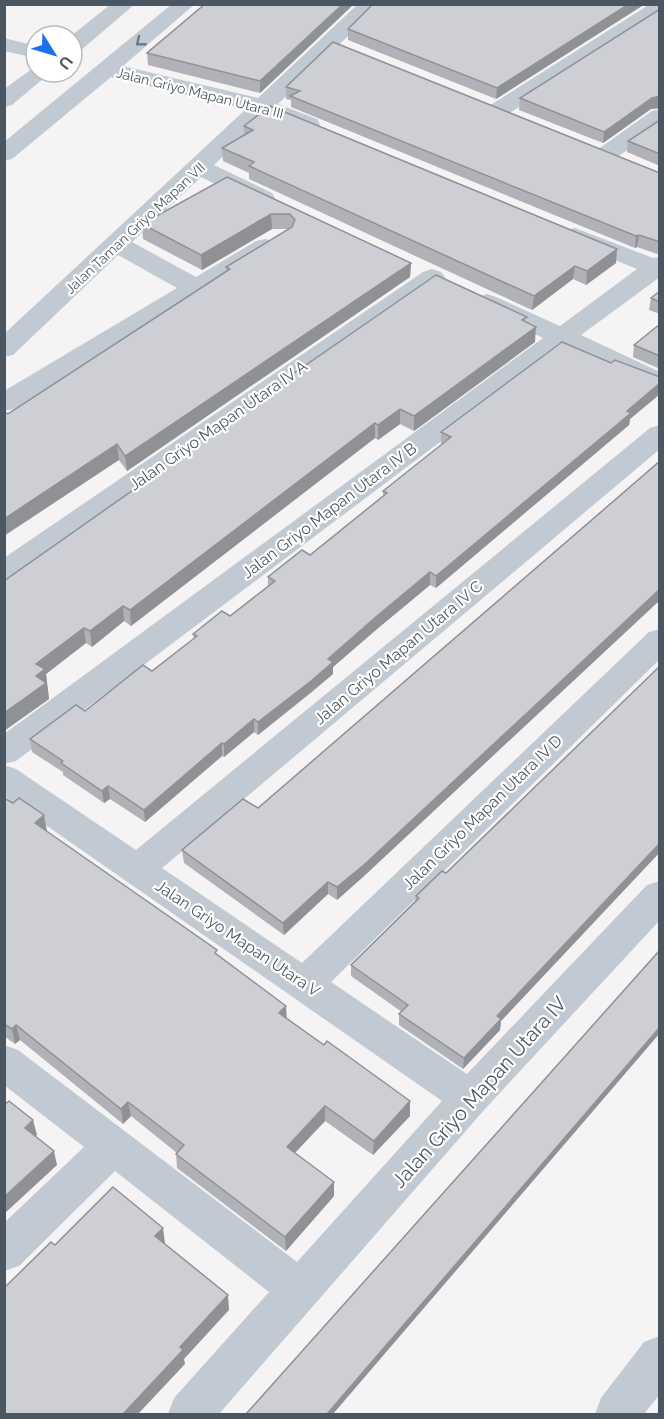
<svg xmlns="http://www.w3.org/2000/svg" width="664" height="1419" font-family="Raleway,sans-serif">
<rect width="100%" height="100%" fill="#f5f3f3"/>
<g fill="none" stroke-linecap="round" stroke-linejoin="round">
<!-- minor -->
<g fill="#c1cad2" fill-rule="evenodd">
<path d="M111,4H135L80,51L72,52L71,36Z"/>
<path d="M172,4H195L123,66L258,98L358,4H381L278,104L317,119L320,124L317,129H301L266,115L214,165L272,193L275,198L272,203L263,205L254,203L201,177L132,242L196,277L256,241L265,239L274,241L277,246L274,251L14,409L4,411V391L177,288L118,255L13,355L4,357V334L246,109L111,77L12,159L4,161V142Z"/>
<path d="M650,4H660V16L505,116H489L486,111L489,106Z"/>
<path d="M4,38L36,46V58L4,51Z"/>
<path d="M36,66V72H51L12,105L4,107V89Z"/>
<path d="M660,109V127L613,160H597L593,155L597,150L652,111Z"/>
<path d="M575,228L653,258L660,257V277L581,335L660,372V390L565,348L16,761L4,764V734L543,338L478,307L474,302L478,297L487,294L496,297L560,326L637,269L566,240L563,235L566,230Z"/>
<path d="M432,269L441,272L445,277L441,282L15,580L4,583V558L423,272Z"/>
<path d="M660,425V449L162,868L302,963L649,632L660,629V659L331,982L467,1074L647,885L660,881V920L484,1110L219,1414H168L174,1398L269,1292L115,1171L19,1266L4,1271V1223L84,1147L4,1085V1045L18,1050L297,1262L442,1101L4,796V765L16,769L136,850L650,428Z"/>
<path d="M660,1336V1394L644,1414H595L601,1398L644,1342Z"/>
</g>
</g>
<!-- wall -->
<g fill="#b0b2b7">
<path d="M205,4H354L260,93L148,65L147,53Z"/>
<path d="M373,4H645L496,99L348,40V29Z"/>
<path d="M660,9V108L651,109L603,143L519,110L520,98Z"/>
<path d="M286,87L660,173V255L637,247L635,248L291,107V100L286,99Z"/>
<path d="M660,120V166L627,152L628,141Z"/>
<path d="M244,126L617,249L616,263L586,285L573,279L532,310L249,179V173L223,161L222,148L244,136Z"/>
<path d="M227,177L411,263L410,277L127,471L119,460L8,414L226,272V267L289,229H272L202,270L143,239L142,224Z"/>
<path d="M660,291V314L649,310L651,298Z"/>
<path d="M526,322L535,342L414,431L400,424L378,440L375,438L131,626L124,621L92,647L86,643L46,674L49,699L4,731L141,484V479Z"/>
<path d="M660,324V369L633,357L634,345Z"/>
<path d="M611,363L660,377V394L630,419L629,425L436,588L430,585L377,629L333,667V674L311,693L258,735L254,732L224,757L222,756L145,822L110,799L104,803L63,775V772L32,752L30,739L85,711L152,671L194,639L193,634L230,616L268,586V577L310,555L383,496V491L442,445L441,444V432Z"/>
<path d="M660,461V600L364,876L337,900L328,894L284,935L184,863L182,850L258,808Z"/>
<path d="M660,666V852L501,1021L500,1030L463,1069L399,1025V1014L402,1012L351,976V965L415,901L416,896L446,873Z"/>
<path d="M4,798L46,831L217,955L287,1019L324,1045L410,1101V1116L373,1155L325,1121L295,1153L334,1196L286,1251L177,1168L176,1154L177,1153L131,1116L123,1124L20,1040L15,1044L4,1036Z"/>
</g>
<!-- shaded-wall -->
<g fill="#909195">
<path d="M343,4H354L260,93V81Z"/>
<path d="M629,4H645L496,99L497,88Z"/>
<path d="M660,96V108L651,109L603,143L604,132L652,98Z"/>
<path d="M271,214L272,229L202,270L201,255Z"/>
<path d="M639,235L637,247L635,248L636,236Z"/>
<path d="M617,249L616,263L586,285L587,271Z"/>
<path d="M411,263L410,277L127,471L125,456Z"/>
<path d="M575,266L573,279L532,310L534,296Z"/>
<path d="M536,327L535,342L414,431V416Z"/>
<path d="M660,383V394L630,419L629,425L436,588V576Z"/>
<path d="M400,409V424L378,440V425Z"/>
<path d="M375,423V438L131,626L130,610Z"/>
<path d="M117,444L119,460L4,536V519Z"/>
<path d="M430,572V585L377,629L333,667V674L258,735V722L377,616Z"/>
<path d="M660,589V600L364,876L337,900V887Z"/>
<path d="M123,606L124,621L92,647L90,631Z"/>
<path d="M84,628L86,643L46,674L49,699L4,731V713L36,676V664Z"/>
<path d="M254,719V732L224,757V744Z"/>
<path d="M222,743V756L145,822L144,810Z"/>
<path d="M108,786L110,799L104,803L102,791Z"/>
<path d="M44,815L47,831L37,838L35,823Z"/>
<path d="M660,843V852L501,1021L500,1030L463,1069L464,1058L497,1016Z"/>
<path d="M328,882V894L284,935L283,923Z"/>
<path d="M286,1006L287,1021L279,1013Z"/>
<path d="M16,1025L20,1040L15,1044L12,1029Z"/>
<path d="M660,1027V1033L333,1414H327Z"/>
<path d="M410,1101V1116L373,1155L374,1141Z"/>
<path d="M128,1102L131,1116L123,1124L121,1109Z"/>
<path d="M325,1106V1121L287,1161V1147Z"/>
<path d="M33,1120L37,1135L28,1143L25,1128Z"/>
<path d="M54,1151L57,1165L4,1214V1197Z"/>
<path d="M334,1182V1196L286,1251L285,1237Z"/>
<path d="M163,1228L165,1243L158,1251L155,1236Z"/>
<path d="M228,1295L229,1310L184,1359L185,1364L138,1414H123L180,1347Z"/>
</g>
<!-- building -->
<g fill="#cdcfd5" stroke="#909195" stroke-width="1.5">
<path d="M205,4H343L260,81L147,53Z"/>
<path d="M373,4L446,5L629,4L497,88L348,29Z"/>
<path d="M660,9V96L652,98L604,132L520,98Z"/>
<path d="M333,42L660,173V242L639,235L636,236L290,96L300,91L286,87Z"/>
<path d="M270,106L617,249L587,271L575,266L534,296L249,166L254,162L222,148L253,130L244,126Z"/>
<path d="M660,120V154L628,141Z"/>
<path d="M227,177L411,263L125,456L117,444L4,519V412L8,414L230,269L226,267L292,227L295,220L290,214H271L201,255L142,224Z"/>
<path d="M436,275L527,317L522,320L536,327L414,416L400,409L378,425L375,423L130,610L123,606L90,631L84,628L36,664L45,669L36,676L46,683L4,713V581L143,483L141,479Z"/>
<path d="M660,291V302L651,298Z"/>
<path d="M660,324V356L634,345Z"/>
<path d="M562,342L611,363L615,360L660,377V383L627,411L631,413L436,576L430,572L377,616L328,659L333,662L311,681L258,722L254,719L224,744L222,743L144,810L108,786L102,791L61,763L63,761L30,739L76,705L85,711L143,665L152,671L197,636L193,634L222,611L230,616L275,581L268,577L302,550L310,555L387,493L383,491L451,437L441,432Z"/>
<path d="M660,461V589L365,864L337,887L328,882L283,923L182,850L243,799L258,808Z"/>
<path d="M660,666V843L497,1016L501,1019L464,1058L399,1014L408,1005L351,965L419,898L416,896L442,871L446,873Z"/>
<path d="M4,798L13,803L19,798L44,815L35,823L217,950L215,953L286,1006L279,1013L324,1045L327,1041L410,1101L374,1141L325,1106L287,1147L334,1182L285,1237L176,1154L184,1145L128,1102L121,1109L16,1025L12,1029L4,1024Z"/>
<path d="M660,950V1027L327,1414H246Z"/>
<path d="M9,1101L33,1120L25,1128L54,1151L4,1197V1105Z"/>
<path d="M113,1187L163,1228L155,1236L228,1295L180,1347L183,1350L123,1414H4V1288L51,1242L55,1245Z"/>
</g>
<!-- one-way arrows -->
<defs><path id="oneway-chevron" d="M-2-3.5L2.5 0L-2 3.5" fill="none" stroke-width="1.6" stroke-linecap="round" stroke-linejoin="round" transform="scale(1.5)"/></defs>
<use stroke="#6e7983" href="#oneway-chevron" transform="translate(140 42) rotate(141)"/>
<g text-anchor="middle" stroke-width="4.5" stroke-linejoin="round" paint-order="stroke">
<!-- far-street labels -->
<g font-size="14" fill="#4a5661" stroke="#fff">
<text transform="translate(200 93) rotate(14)" y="5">Jalan Griyo Mapan Utara III</text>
<text transform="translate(135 228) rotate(-43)" y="5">Jalan Taman Griyo Mapan VII</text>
</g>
<!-- street labels -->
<g font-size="16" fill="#4a5661" stroke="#fff">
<text transform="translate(218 425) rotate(-35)" y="6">Jalan Griyo Mapan Utara IV A</text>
<text transform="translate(329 510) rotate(-37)" y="6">Jalan Griyo Mapan Utara IV B</text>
<text transform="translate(398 652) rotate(-40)" y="6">Jalan Griyo Mapan Utara IV C</text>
<text transform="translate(482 812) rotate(-44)" y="6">Jalan Griyo Mapan Utara IV D</text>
<text transform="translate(238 938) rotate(34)" y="6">Jalan Griyo Mapan Utara V</text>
</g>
<!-- near-street labels -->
<g font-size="20" fill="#4a5661" stroke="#fff">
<text transform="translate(479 1092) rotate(-48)" y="7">Jalan Griyo Mapan Utara IV</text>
</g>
</g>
<!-- border -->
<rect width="664" height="1419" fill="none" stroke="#4a5661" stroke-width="12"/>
<!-- north arrow -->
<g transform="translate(54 54) rotate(127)"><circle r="28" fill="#ffffff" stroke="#b7bbc0" stroke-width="1.5"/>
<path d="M0-4.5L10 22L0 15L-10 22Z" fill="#1a73e8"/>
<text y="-9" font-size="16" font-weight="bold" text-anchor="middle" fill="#4a5661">U</text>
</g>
</svg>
